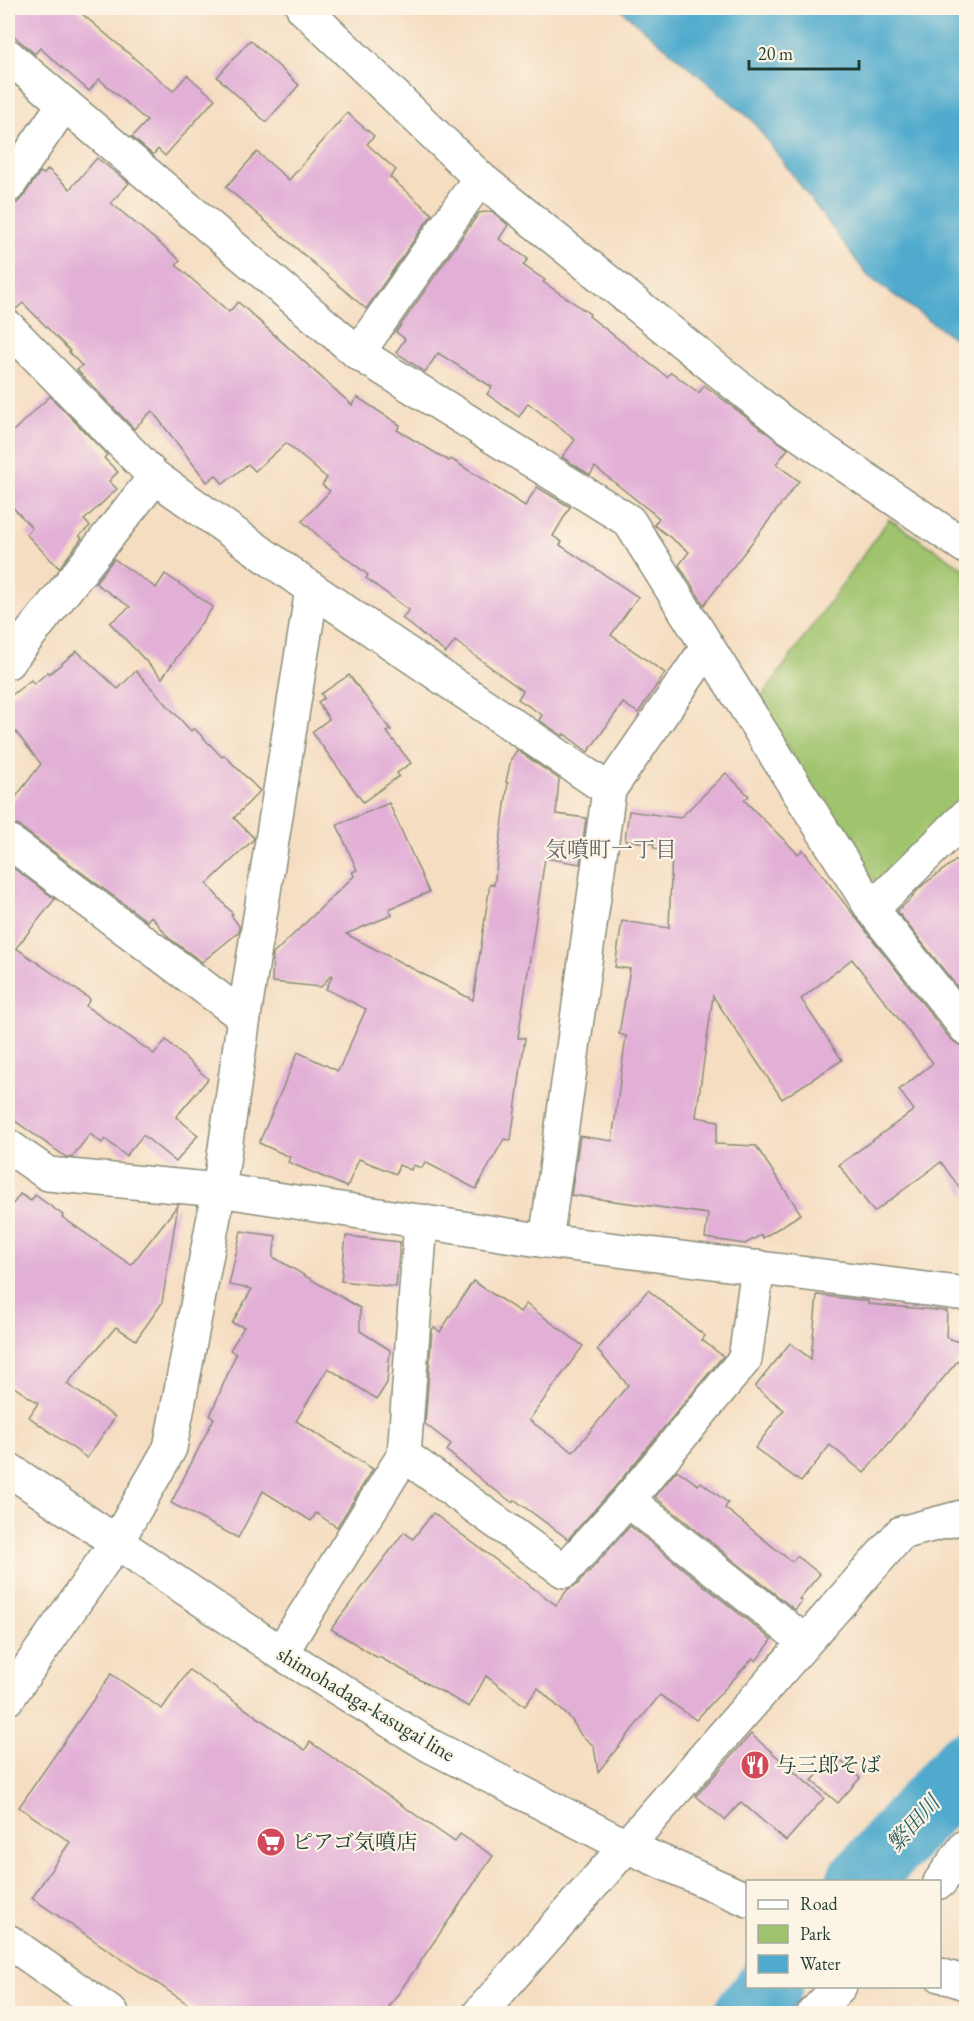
<svg xmlns="http://www.w3.org/2000/svg" width="974" height="2021" font-family="'EB Garamond','Noto Serif JP',serif">
<rect width="100%" height="100%" fill="#fcf5e5"/>
<filter id="ink" filterUnits="userSpaceOnUse"><feTurbulence type="fractalNoise" baseFrequency=".0167" numOctaves="2"/><feDisplacementMap in="SourceGraphic" scale="12" xChannelSelector="R" yChannelSelector="G"/><feConvolveMatrix kernelMatrix="1 2 1 2 8 2 1 2 1" color-interpolation-filters="sRGB"/></filter>
<filter id="wash" filterUnits="userSpaceOnUse"><feTurbulence type="fractalNoise" baseFrequency=".008" numOctaves="4" result="noise"/><feDisplacementMap in="SourceGraphic" scale="24" xChannelSelector="R" yChannelSelector="G"/><feGaussianBlur stdDeviation="1.35" result="paint"/><feColorMatrix in="noise" values="0 0 0 0 0 0 0 0 0 0 0 0 0 0 0 0 0 1.4 0 .05"/><feComposite in="paint" operator="in"/></filter>
<g filter="url(#wash)">
<rect width="100%" height="100%" fill="#f5ddc1"/>
<!-- green -->
<path fill="#a0c36d" stroke="#608050" stroke-width="1.5" d="M889,519L966,570V805L888,881L870,879L758,702Z"/>
<!-- water -->
<path fill="#50aacd" stroke="#387480" stroke-width="1.5" d="M619,8H966V347L868,276L752,120Z"/>
<g fill="none" stroke-linecap="round" stroke-linejoin="round">
<!-- river -->
<g stroke="#50aacd" stroke-width="66">
<path d="M859,1882L966,1764"/>
<path d="M747,2014L770,1986"/>
</g>
</g>
<g id="blocks">
<!-- building -->
<g fill="#e2afd7">
<path d="M8,8H75L173,91L187,75L215,99L165,156L158,149L153,155L132,137L147,121L99,79L89,91L40,48L35,54L8,31Z"/>
<path d="M250,40L299,85L266,122L217,77Z"/>
<path d="M347,113L374,136L367,144L396,170L390,177L432,214L366,309L226,187L257,152L289,180Z"/>
<path d="M97,158L129,183L111,203L180,260L176,265L229,312L238,302L352,405L357,397L400,425L397,430L449,461L451,459L525,506L537,487L570,507L553,536L562,542L560,545L638,597L611,635L665,673L638,713L623,703L588,752L564,734L563,736L539,720L542,715L518,699L523,691L455,641L446,653L402,618L409,610L366,578L368,575L323,540L302,521L330,491L322,485L327,478L286,443L255,471L248,464L223,484L216,475L207,482L152,411L134,429L77,370L82,366L69,352L70,351L23,303L15,310L8,309V205L17,203L23,197L40,172L44,174L48,169L70,189Z"/>
<path d="M492,211L508,225L499,239L528,259L523,265L545,280L543,282L590,314L589,316L667,377L671,372L699,393L704,385L788,449L776,464L799,481L704,605L679,565L689,552L654,525L659,518L595,467L590,475L562,457L575,440L528,403L519,417L487,394L492,387L438,353L425,372L396,352L405,339L396,332L479,213Z"/>
<path d="M50,396L107,455L104,458L118,472L109,481L117,489L84,520L90,526L79,536L82,538L59,568L26,534L32,528L8,502V436Z"/>
<path d="M114,559L156,588L165,574L213,607L162,678L110,623L130,607L95,583Z"/>
<path d="M77,651L118,689L136,671L191,731L194,728L222,757L224,755L260,791L234,818L254,838L253,840L207,884L233,914L231,915L239,926V932L202,962L169,938L151,916L147,921L19,826L8,823V807L41,764L8,722V698L31,680L34,684L48,672L49,674Z"/>
<path d="M349,675L391,730L387,732L411,763L397,773L399,776L363,802L312,732L329,719L318,702L324,698L321,694Z"/>
<path d="M517,750L559,779L556,814L586,818L580,864L545,858L518,1038H525L511,1140L504,1139L476,1189L425,1162L422,1168L413,1165L411,1170L399,1165L396,1174L359,1159L347,1187L288,1162L290,1157L259,1143L298,1052L338,1071L366,1009L326,989L332,976L331,975L321,987L272,982L273,954L354,876L352,872L357,870L337,825L389,803L429,892L389,909L392,915L346,934L473,1000L490,884L494,885L508,783L506,782L511,759Z"/>
<path d="M726,773L749,796L744,800L798,854L803,850L951,1040L959,1045L966,1046V1197L941,1162L874,1212L839,1165L914,1110L899,1090L933,1063L852,959L801,999L842,1060L782,1099L713,996L696,1117L719,1121L715,1144L756,1146L801,1214L763,1238L761,1235L745,1244L705,1238L708,1214L571,1195L580,1136L612,1141L626,1036L619,1034L630,969L615,967L622,921L669,928L672,851L653,848L654,844L625,840L629,811L680,818Z"/>
<path d="M966,853V998L897,911L913,897L912,896L923,885Z"/>
<path d="M8,864L55,899L16,948L90,999L86,1006L154,1054L166,1040L208,1079L176,1117L198,1135L176,1162L143,1135L126,1156L105,1139L102,1143L90,1134L72,1157H66L8,1116Z"/>
<path d="M20,1194L31,1201L35,1195L63,1215L62,1217L131,1265L178,1205L162,1303L136,1340L116,1327L67,1384L115,1417L87,1458L29,1417L38,1403L8,1383V1211Z"/>
<path d="M241,1231L276,1236L273,1257L360,1308V1331L390,1350L387,1383L377,1399L328,1368L296,1421L373,1469L337,1527L316,1513L311,1521L263,1491L238,1538L171,1503L214,1418L210,1416L236,1354L230,1350L244,1327L232,1323L252,1289L229,1285Z"/>
<path d="M346,1236L400,1242L396,1287L341,1281Z"/>
<path d="M473,1281L520,1312L526,1304L583,1346L529,1420L573,1452L628,1385L597,1350L648,1290L705,1336L702,1340L723,1356L614,1488L568,1539L515,1500L513,1503L484,1482L447,1451L451,1444L425,1424L432,1330L434,1327L440,1332Z"/>
<path d="M817,1295L868,1301V1304L947,1311L946,1337L966,1345V1351L864,1473L830,1445L801,1482L755,1448L784,1410L755,1387L790,1343L811,1359Z"/>
<path d="M677,1470L698,1485L701,1482L728,1503L725,1508L792,1562L797,1556L820,1574L799,1599L802,1601L795,1610L655,1497Z"/>
<path d="M433,1513L556,1605L568,1589L578,1584L630,1526L772,1640L756,1661L753,1658L696,1720L660,1695L598,1772L594,1746L581,1735L571,1719L538,1688L525,1706L486,1676L469,1707L379,1657L378,1658L331,1629L404,1532L413,1539Z"/>
<path d="M189,1670L305,1750L310,1742L455,1842L460,1834L493,1856L385,2013H201L32,1898L70,1842L19,1807L111,1674L162,1709Z"/>
<path d="M751,1734L824,1798L786,1841L741,1802L725,1820L696,1796Z"/>
<path d="M834,1755L860,1778L838,1803L812,1781Z"/>
</g>
</g>
</g>
<g filter="url(#ink)">
<use href="#blocks" fill-opacity="0" stroke="#8a8d7a" stroke-width="1.5"/>
<g fill="none" stroke-linecap="round" stroke-linejoin="round">
<!-- minor casing -->
<g stroke="#8a8d7a" stroke-width="36">
<g id="minor">
<path d="M303,8L480,178L783,423L966,547"/>
<path d="M8,56L358,353L629,521L872,909L966,1028"/>
<path d="M8,186L64,104"/>
<path d="M8,327L155,477L312,589L609,790"/>
<path d="M358,353L480,178"/>
<path d="M8,662L155,477"/>
<path d="M8,841L244,1017"/>
<path d="M872,909L966,816"/>
<path d="M8,1146L48,1174L219,1190L546,1241L966,1294"/>
<path d="M546,1241L609,790L707,648"/>
<path d="M404,1455L564,1571L628,1500L745,1359L758,1267"/>
<path d="M628,1500L804,1641"/>
<path d="M281,1653L404,1455L421,1221"/>
<path d="M8,1698L116,1543L170,1448L219,1190L244,1017L312,589"/>
<path d="M940,1882L966,1846"/>
<path d="M8,1941L112,2014"/>
<path d="M479,2014L901,1533L966,1516"/>
<path d="M813,2014L840,1986"/>
</g>
</g>
<!-- major casing -->
<g stroke="#8a8d7a" stroke-width="36">
<g id="major">
<path d="M8,1469L281,1653L429,1745L626,1846L748,1900"/>
<path d="M940,1975L966,1983"/>
</g>
</g>
<!-- minor -->
<use href="#minor" stroke="#fff" stroke-width="33"/>
<!-- major -->
<use href="#major" stroke="#fff" stroke-width="33"/>
</g>
</g>
<!-- icons -->
<defs>
<g id="restaurant-disc" transform="scale(1.5)"><circle r="9.5" fill="#d1495b" stroke="#fcf5e5"/><path d="M-5-6h1v4h1v-4h1v4h1v-4h1v5L-1.5 .5V6h-2V.5L-5-1ZM5-6V6H3V1.5H1.5Q1.5-4 5-6Z" fill="#fff"/></g>
<g id="supermarket-disc" transform="scale(1.5)"><circle r="9.5" fill="#d1495b" stroke="#fcf5e5"/><path d="M-6-5.5h2.5l.6 2H6L4.5 2H-2.5L-4.4-4H-6ZM-1.5 3.2a1.3 1.3 0 1 0 .1 0ZM3 3.2a1.3 1.3 0 1 0 .1 0Z" fill="#fff"/></g>
</defs>
<g fill-rule="evenodd">
<use href="#restaurant-disc" x="755" y="1765"/>
<use href="#supermarket-disc" x="271" y="1842"/>
</g>
<g text-anchor="middle" stroke-width="4.5" stroke-linejoin="round" paint-order="stroke">
<!-- street labels -->
<g font-size="21" fill="#1f3d34" stroke="#fcf5e5">
<text transform="translate(366 1704) rotate(31)" y="7">shimohadaga-kasugai line</text>
</g>
<!-- poi labels -->
<g font-size="21" fill="#1f3d34" stroke="#fcf5e5" text-anchor="start">
<text x="776" y="1772">与三郎そば</text>
<text x="292" y="1849">ピアゴ気噴店</text>
</g>
<!-- neighbourhood labels -->
<g font-size="22" fill="#63656d" stroke="#fcf5e5">
<text x="611" y="857">気噴町一丁目</text>
</g>
<!-- water labels -->
<g font-size="22" font-style="italic" fill="#2e5e62" stroke="#fcf5e5">
<text transform="translate(913 1823) rotate(-48)" y="8">繁田川</text>
</g>
</g>
<!-- margin -->
<rect width="974" height="2021" fill="none" stroke="#fcf5e5" stroke-width="30"/>
<!-- legend -->
<rect x="746" y="1880" width="195" height="108" fill="#fcf5e5" stroke="#a4ab9e" stroke-width="1.5"/>
<rect x="758" y="1900" width="30" height="9" fill="#ffffff" stroke="#a4ab9e" stroke-width="1.5"/>
<text x="800" y="1910" font-size="18" fill="#1f3d34">Road</text>
<rect x="758" y="1925" width="30" height="18" fill="#a0c36d" stroke="#a4ab9e" stroke-width="1.5"/>
<text x="800" y="1940" font-size="18" fill="#1f3d34">Park</text>
<rect x="758" y="1955" width="30" height="18" fill="#50aacd" stroke="#a4ab9e" stroke-width="1.5"/>
<text x="800" y="1970" font-size="18" fill="#1f3d34">Water</text>
<!-- scale -->
<path d="M749 60v9h110v-9" fill="none" stroke="#1f3d34" stroke-width="3"/>
<text x="758" y="60" font-size="18" fill="#1f3d34" stroke="#fcf5e5" stroke-width="4.5" paint-order="stroke">20 m</text>
</svg>
